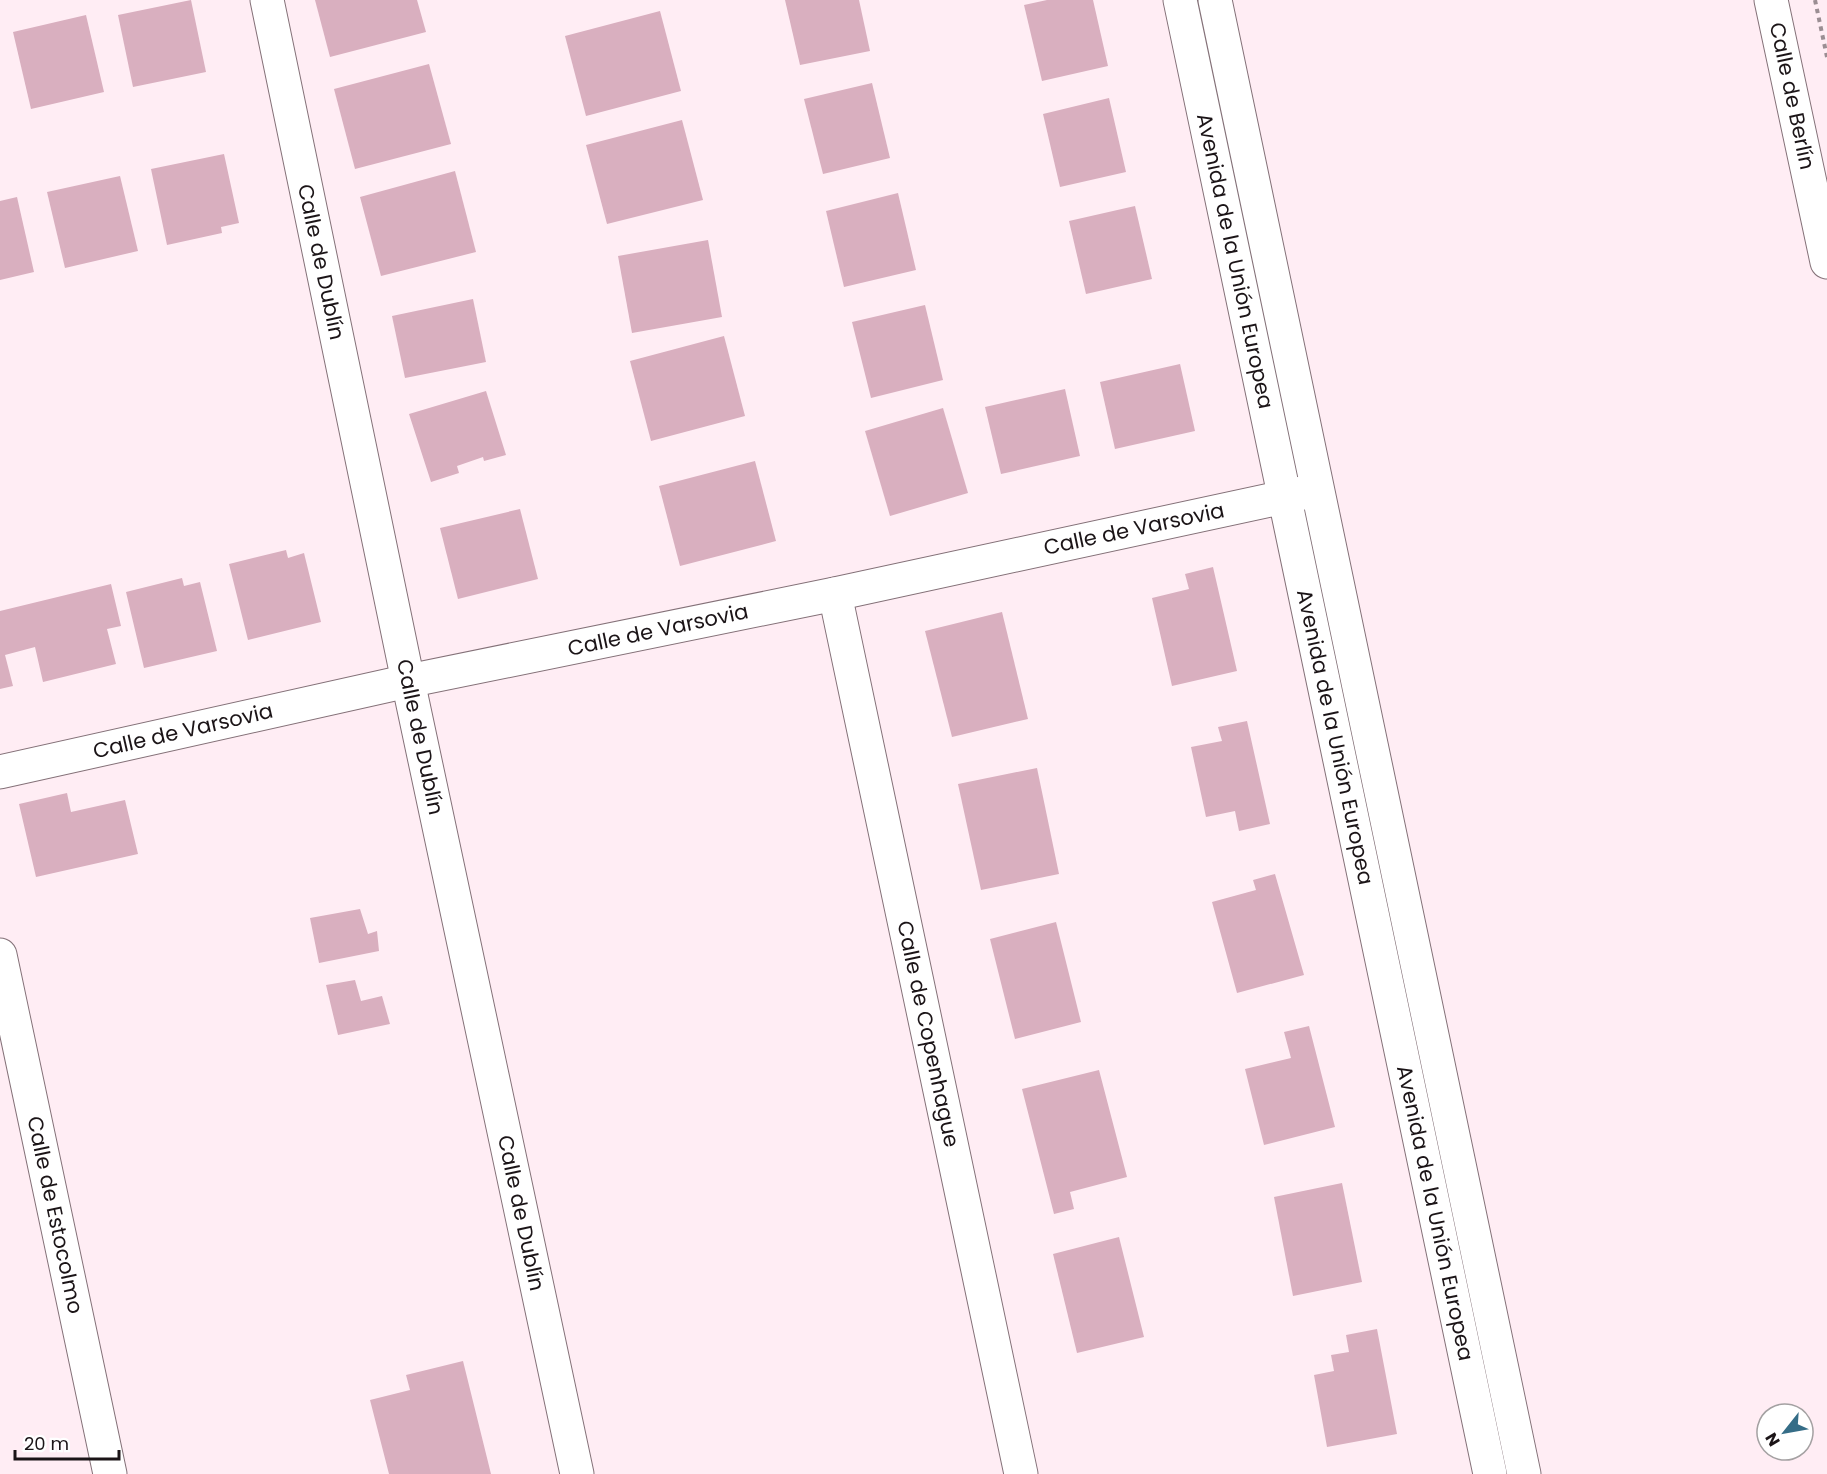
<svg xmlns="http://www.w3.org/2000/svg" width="1827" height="1474" font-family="Poppins,sans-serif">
<rect width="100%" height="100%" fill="#ffedf4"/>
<!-- building -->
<g fill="#d9afbf">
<path d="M191,0L206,72L133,87L118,15Z"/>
<path d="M315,0H417L426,32L330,57Z"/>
<path d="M785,0H859L870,51L800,65Z"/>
<path d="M1047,0H1093L1108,66L1042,81L1024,5Z"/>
<path d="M660,11L681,91L586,116L565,36Z"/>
<path d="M86,15L104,92L31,109L13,32Z"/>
<path d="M429,64L451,144L355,169L334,89Z"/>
<path d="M872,83L890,158L823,174L804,99Z"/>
<path d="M1109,98L1126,172L1060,187L1043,114Z"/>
<path d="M682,120L703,200L607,224L586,145Z"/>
<path d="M224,154L239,223L221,227L222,233L167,245L151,169Z"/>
<path d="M455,171L476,252L381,276L360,197Z"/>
<path d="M120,176L138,251L65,268L47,192Z"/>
<path d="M898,193L916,270L844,287L826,211Z"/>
<path d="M17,197L34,272L0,280V201Z"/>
<path d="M1135,206L1152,279L1086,294L1069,221Z"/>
<path d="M708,240L722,317L632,333L618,256Z"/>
<path d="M473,299L486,362L405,378L392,316Z"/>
<path d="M925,305L943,380L871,398L852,322Z"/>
<path d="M724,336L745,416L651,441L630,361Z"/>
<path d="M1180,364L1195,431L1115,449L1100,382Z"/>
<path d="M1065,389L1080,456L1001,474L985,407Z"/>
<path d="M486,391L506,455L484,461L483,457L457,466L459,473L431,482L409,414Z"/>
<path d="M943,408L968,493L890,516L865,431Z"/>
<path d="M755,461L776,541L680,566L659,486Z"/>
<path d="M520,509L538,579L458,599L440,528Z"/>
<path d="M286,550L288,558L304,553L321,622L248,640L229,564Z"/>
<path d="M1213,567L1237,671L1172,686L1152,598L1189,589L1185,574Z"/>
<path d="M182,578L184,586L200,582L217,651L144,668L126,592Z"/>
<path d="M111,584L121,626L107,629L116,664L43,682L35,647L5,655L13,686L0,689V611Z"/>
<path d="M1002,612L1028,719L952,737L925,631Z"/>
<path d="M1247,721L1270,824L1239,831L1235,811L1206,817L1191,747L1222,741L1218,727Z"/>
<path d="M1037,768L1059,874L981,890L958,784Z"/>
<path d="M67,793L71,812L125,800L138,854L36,877L19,804Z"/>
<path d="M1275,874L1304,975L1237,993L1212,902L1256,890L1253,880Z"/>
<path d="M360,909L368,934L377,931L379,951L319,963L310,918Z"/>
<path d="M1056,922L1081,1022L1015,1039L990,939Z"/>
<path d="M355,980L361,1001L382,996L390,1024L338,1035L326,985Z"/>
<path d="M1309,1026L1335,1127L1264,1145L1245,1069L1291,1058L1284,1032Z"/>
<path d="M1099,1070L1127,1177L1070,1192L1074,1209L1054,1214L1022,1089Z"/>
<path d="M1342,1183L1362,1282L1293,1296L1274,1197Z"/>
<path d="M1119,1237L1144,1337L1077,1353L1053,1254Z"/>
<path d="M1377,1329L1397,1434L1327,1447L1314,1375L1334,1371L1331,1355L1349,1352L1346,1335Z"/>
<path d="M463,1361L491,1474H389L370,1400L410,1390L406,1375Z"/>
</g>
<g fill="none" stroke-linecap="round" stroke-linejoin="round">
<!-- minor casing -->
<g stroke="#847178" stroke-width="35">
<g id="minor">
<path d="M267,0L408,681L577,1474"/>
<path d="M1180,0L1490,1474"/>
<path d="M1215,0L1524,1474"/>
<path d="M1771,0L1827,262"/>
<path d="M835,594L1021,1474"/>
<path d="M0,772L408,681L835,594L1307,492"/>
<path d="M0,955L110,1474"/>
</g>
</g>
<!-- path -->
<path stroke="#9b8e93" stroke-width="4" stroke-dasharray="4.5 4.5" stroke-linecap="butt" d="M1815,0L1827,57"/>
<!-- minor -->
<use href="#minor" stroke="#fff" stroke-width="33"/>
</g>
<g text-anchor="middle" stroke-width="4.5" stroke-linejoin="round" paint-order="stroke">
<!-- street labels -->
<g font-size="21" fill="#1b1417" stroke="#fff">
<text transform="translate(1792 96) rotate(78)" y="7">Calle de Berlín</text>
<text transform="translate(1235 261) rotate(78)" y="7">Avenida de la Unión Europea</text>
<text transform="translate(321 262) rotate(78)" y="7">Calle de Dublín</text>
<text transform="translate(1134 529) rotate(-12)" y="7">Calle de Varsovia</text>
<text transform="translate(658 630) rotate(-12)" y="7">Calle de Varsovia</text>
<text transform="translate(183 731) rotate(-13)" y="7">Calle de Varsovia</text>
<text transform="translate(420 737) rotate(78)" y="7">Calle de Dublín</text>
<text transform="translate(1335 737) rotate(78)" y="7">Avenida de la Unión Europea</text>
<text transform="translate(928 1034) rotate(78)" y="7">Calle de Copenhague</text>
<text transform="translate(521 1213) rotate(78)" y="7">Calle de Dublín</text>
<text transform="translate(1435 1213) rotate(78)" y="7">Avenida de la Unión Europea</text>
<text transform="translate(55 1215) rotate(78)" y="7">Calle de Estocolmo</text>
</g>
</g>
<!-- north arrow -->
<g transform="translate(1785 1432) rotate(239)"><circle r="28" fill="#ffffff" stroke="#a4a1a2" stroke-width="1.5"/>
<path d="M0-4.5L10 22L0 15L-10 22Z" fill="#356d87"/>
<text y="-9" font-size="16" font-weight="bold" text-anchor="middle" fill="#1b1417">N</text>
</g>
<!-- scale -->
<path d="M15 1450v9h104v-9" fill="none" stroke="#1b1417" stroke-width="3"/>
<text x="24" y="1450" font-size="18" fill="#1b1417" stroke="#ffffff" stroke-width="4.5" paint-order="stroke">20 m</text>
</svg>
